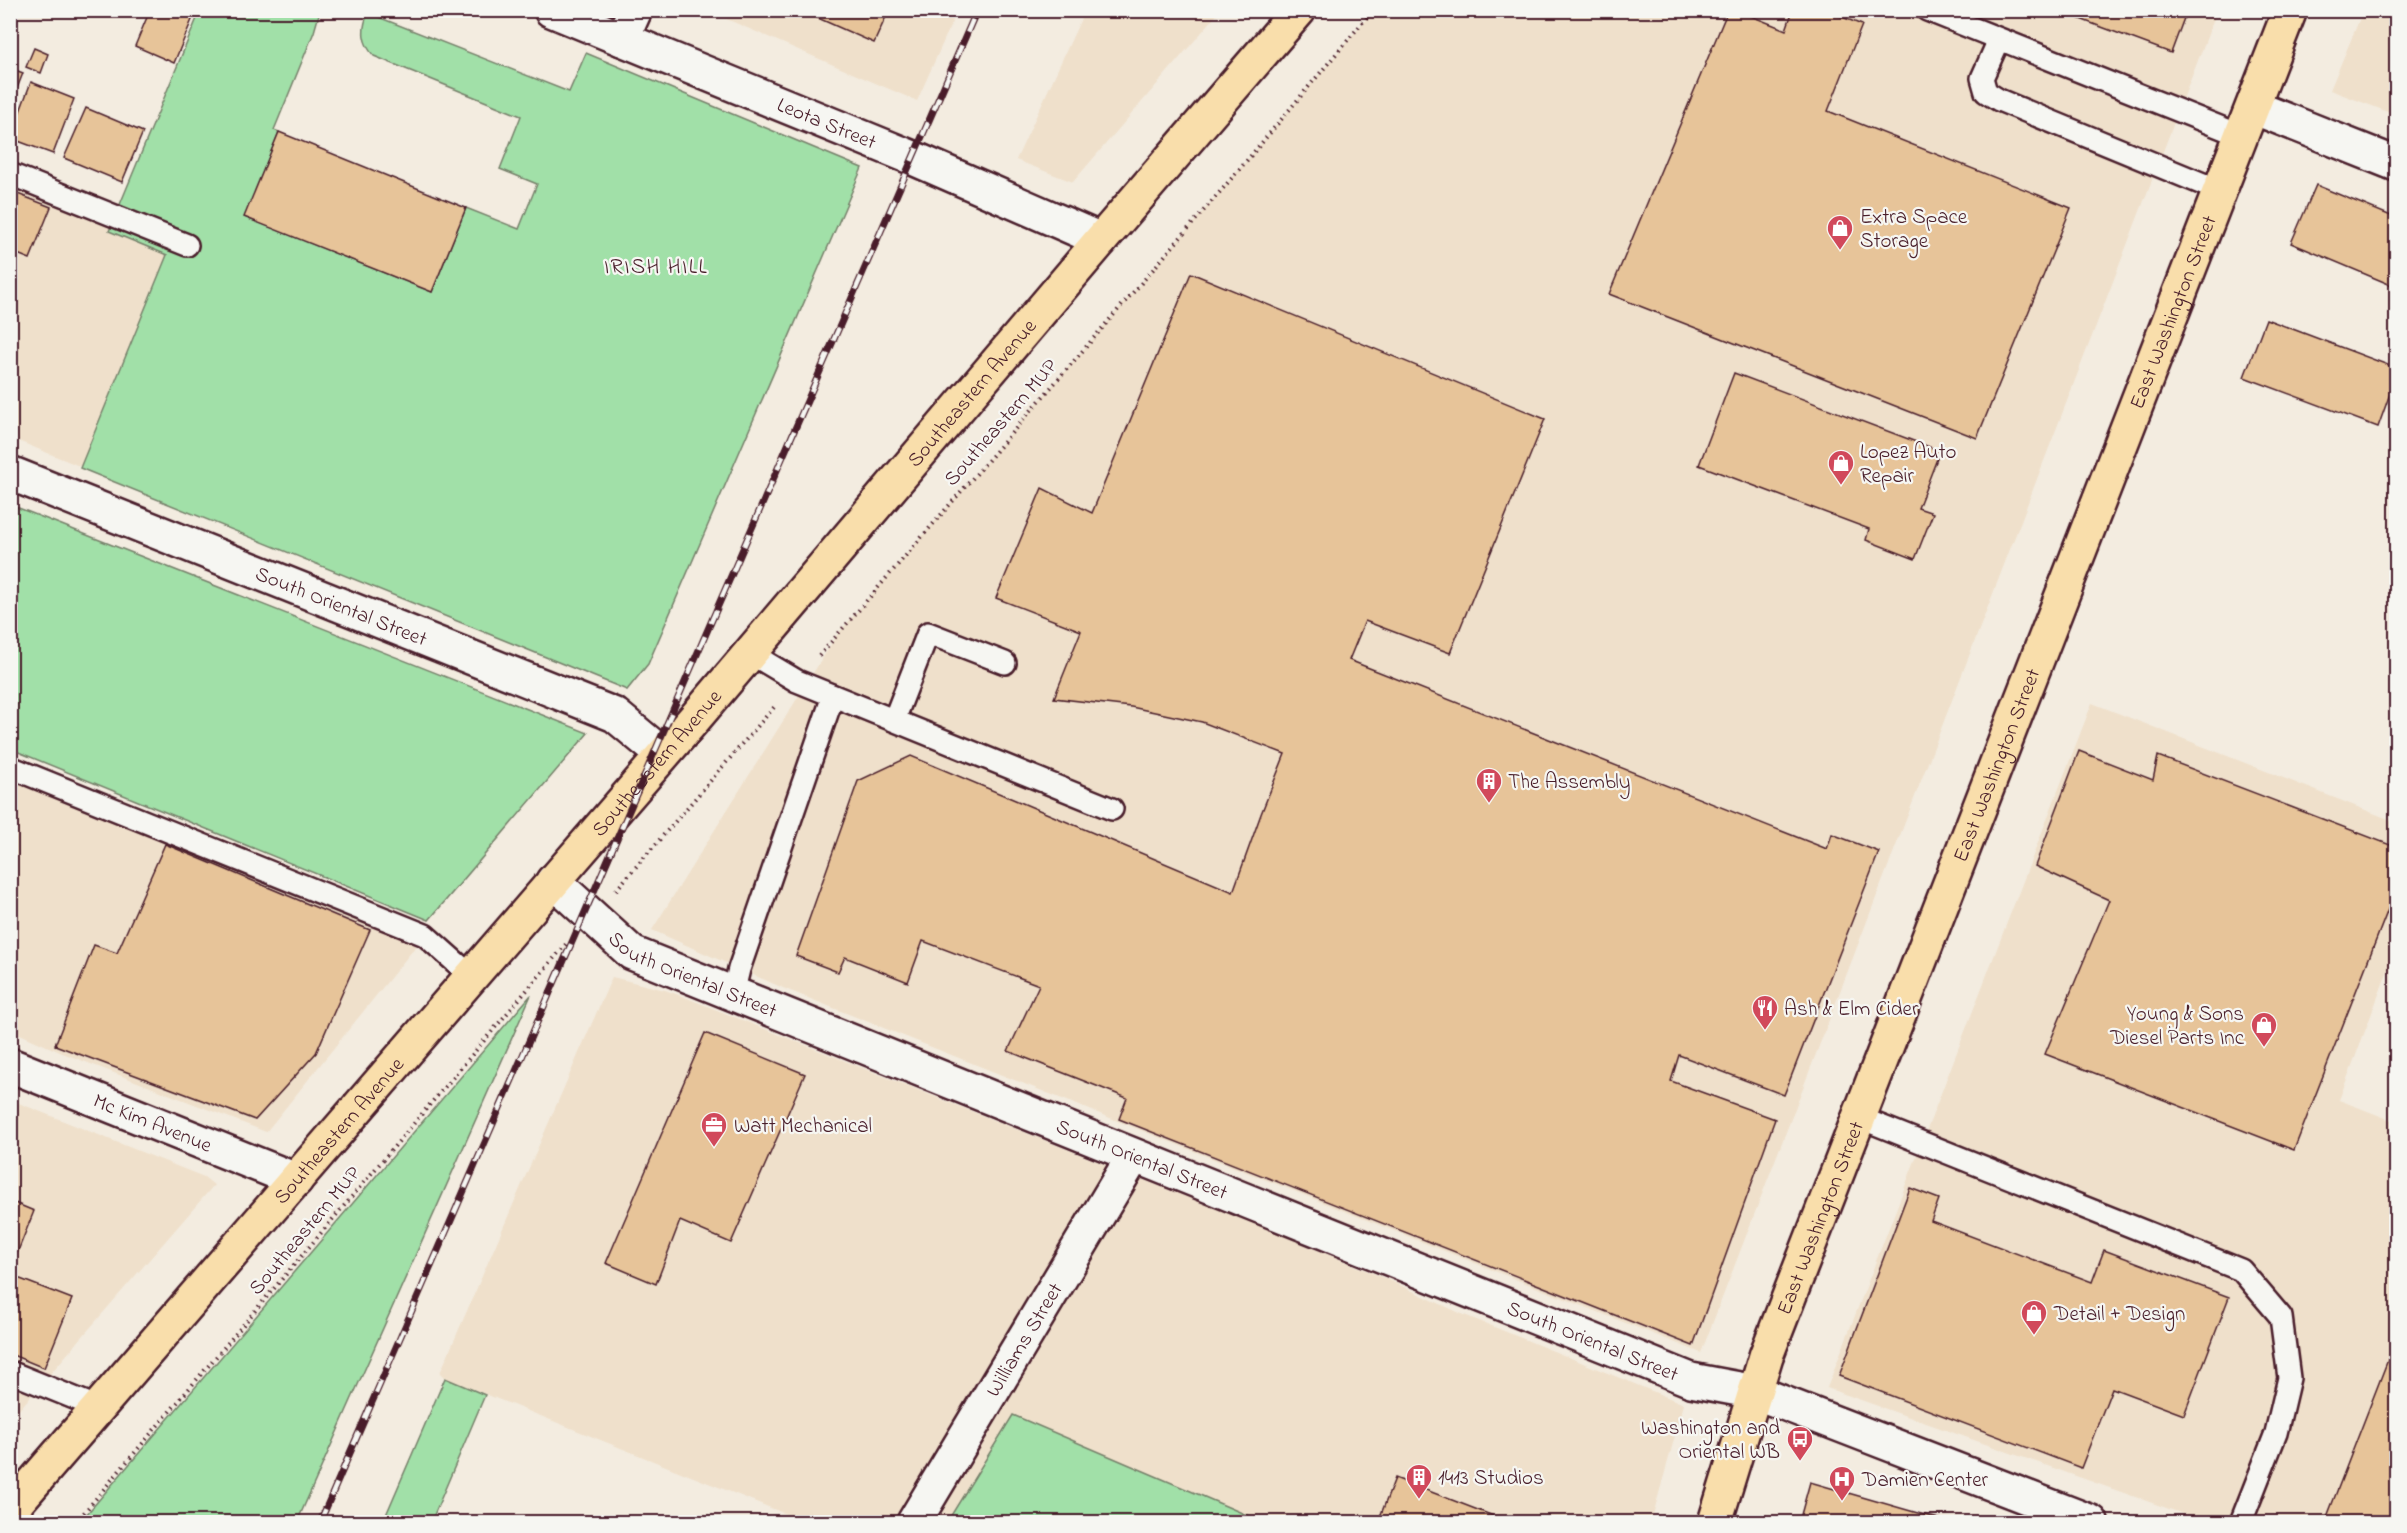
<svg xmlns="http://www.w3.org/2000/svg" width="2407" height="1533" font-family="'Indie Flower',sans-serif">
<rect width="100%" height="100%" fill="#f3ece0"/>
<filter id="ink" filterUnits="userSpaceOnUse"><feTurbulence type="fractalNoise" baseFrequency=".0167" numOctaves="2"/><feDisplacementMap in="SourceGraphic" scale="12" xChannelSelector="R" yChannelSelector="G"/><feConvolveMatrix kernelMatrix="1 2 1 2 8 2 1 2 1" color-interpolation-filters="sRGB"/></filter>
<g filter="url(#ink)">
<!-- built -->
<g fill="#efe0cb">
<path d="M1085,10L1220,11L1073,182L1016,160Z"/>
<path d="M708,11H957L917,101Z"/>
<path d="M1373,11H2217L1701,1353L783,988L652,930L837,635L1238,171Z"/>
<path d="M2363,11H2396V115L2330,90Z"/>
<path d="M10,172L187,245L99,474L11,438Z"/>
<path d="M2092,703L2396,822V949L2339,1100L2396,1122V1522H2206L1827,1388Z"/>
<path d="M10,767L425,935L266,1132L60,1052L11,1030Z"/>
<path d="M612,977L665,990L687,998L1282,1235L1391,1281L1462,1314L1684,1404L1651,1522H806L445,1378L440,1373Z"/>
<path d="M11,1100L204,1177L214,1185L11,1419Z"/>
</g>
<!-- green -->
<g fill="#a1e0a8" stroke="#76806a" stroke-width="1.5">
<path d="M200,11H320L314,32L274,130L279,132L245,217L432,292L466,208L519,229L537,184L500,169L521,116L374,56C362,43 361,30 368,13L569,92L586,53L862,168L648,664L627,690L80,468L167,255L109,231Z"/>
<path d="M11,505L588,733L429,920L11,749Z"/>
<path d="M531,995L297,1522H80Z"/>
<path d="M445,1378L485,1395L431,1522H383Z"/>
<path d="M1013,1415L1256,1519L1255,1522H947Z"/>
</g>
<!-- building -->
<g fill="#e7c499" stroke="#4a1f2b" stroke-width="1.5">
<path d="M150,10H196L174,63L135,46Z"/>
<path d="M800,10H889L874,43Z"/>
<path d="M1728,10H1736L1786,30L1793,10H1825L1862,25L1828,111L2071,208L1977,438L1609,294Z"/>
<path d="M2056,10H2187L2171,53Z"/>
<path d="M34,48L48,54L41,73L26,67Z"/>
<path d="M10,68L23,73L16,91L10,89Z"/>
<path d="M31,82L74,99L53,154L10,138Z"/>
<path d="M86,108L143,132L122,182L64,158Z"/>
<path d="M279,132L466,208L432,292L244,217Z"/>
<path d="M2316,185L2396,218V287L2291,243Z"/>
<path d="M10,191L51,207L30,259L10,251Z"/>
<path d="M1191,273L1545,419L1450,653L1365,621L1349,660L1827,849L1832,834L1879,852L1784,1095L1679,1055L1671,1081L1775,1119L1693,1346L1119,1119L1127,1098L1008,1051L1039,985L923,941L908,982L845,957L838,972L796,956L858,781L911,756L1233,892L1261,814L1285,754L1202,722L1131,707L1054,698L1081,631L996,598L1042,488L1092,513Z"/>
<path d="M2266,319L2396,368V377L2378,427L2244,377Z"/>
<path d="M1734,373L1940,451L1918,508L1933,513L1915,559L1866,540L1869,529L1699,465Z"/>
<path d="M2079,751L2153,780L2158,756L2393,846L2396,855V889L2294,1150L2045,1054L2109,900L2035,866Z"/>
<path d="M165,844L370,930L316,1053L255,1120L55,1045L94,945L117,953Z"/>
<path d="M705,1033L805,1074L731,1243L680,1221L656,1284L606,1263Z"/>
<path d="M1910,1188L1939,1199L1931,1221L2092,1282L2104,1250L2229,1297L2184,1415L2112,1388L2081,1468L1839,1376Z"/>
<path d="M10,1201L34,1211L10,1271Z"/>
<path d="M10,1275L72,1299L44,1368L10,1354Z"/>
<path d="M2396,1339V1522H2325Z"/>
<path d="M1395,1478L1509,1522H1378Z"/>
<path d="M1810,1482L1949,1522H1799Z"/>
</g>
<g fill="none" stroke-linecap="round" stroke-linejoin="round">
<!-- lane casing -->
<g stroke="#4a1f2b" stroke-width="26">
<g id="lane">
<path d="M1927,10L2242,136"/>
<path d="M1999,40L1982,78L1986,92L1999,100L2220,191"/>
<path d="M10,174L187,245"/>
<path d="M750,653L797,681L1112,809"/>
<path d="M894,720L928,633L1005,663"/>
<path d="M10,767L425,935L471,976"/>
<path d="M733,994L739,969L833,696"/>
<path d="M1858,1117L2241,1270L2281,1317L2289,1378L2276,1433L2241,1522"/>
<path d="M10,1372L99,1408"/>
</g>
</g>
<!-- street casing -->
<g stroke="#4a1f2b" stroke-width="38">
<g id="street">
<path id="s1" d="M551,10L913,158L1101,240"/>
<path d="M622,39L635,10"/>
<path d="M2253,107L2396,164"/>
<path id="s2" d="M10,473L615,715L662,754"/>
<path id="s3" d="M553,881L632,953L1691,1380L1755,1392"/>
<path id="s4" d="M10,1065L296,1180"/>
<path id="s5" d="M914,1522L1133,1157"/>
</g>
</g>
<!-- secondary casing -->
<g stroke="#4a1f2b" stroke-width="38">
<path id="secondary" d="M1755,1392L2091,1522"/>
</g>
<!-- primary casing -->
<g stroke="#4a1f2b" stroke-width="38">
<g id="primary">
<path id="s6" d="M10,1510L695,718L1101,240L1299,10"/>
<path id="s7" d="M1715,1522L1766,1356L1787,1302L2290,10"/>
</g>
</g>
<!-- path -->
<g stroke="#4a1f2b" stroke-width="4" stroke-dasharray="1.5 4.5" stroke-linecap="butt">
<path d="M819,656L1238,171L1373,10"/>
<path d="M616,890L776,705"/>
<path d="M76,1522L566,944"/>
</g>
<!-- lane -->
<use href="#lane" stroke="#f6f6f2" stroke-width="21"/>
<!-- street -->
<use href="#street" stroke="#f6f6f2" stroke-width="33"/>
<!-- secondary -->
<use href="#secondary" stroke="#f6f6f2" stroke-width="33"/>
<!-- primary -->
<use href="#primary" stroke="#f9deab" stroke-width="33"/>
<!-- rail casing -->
<g stroke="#4a1f2b" stroke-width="7">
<path id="rail" d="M320,1522L977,10"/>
</g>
<!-- rail -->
<use href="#rail" stroke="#f6f6f2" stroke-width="4.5" stroke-dasharray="14" stroke-linecap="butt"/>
</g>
</g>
<!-- icons -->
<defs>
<g id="shop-pin" transform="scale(1.35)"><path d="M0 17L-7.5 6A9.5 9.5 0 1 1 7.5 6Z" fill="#d1495b" stroke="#f6f6f2"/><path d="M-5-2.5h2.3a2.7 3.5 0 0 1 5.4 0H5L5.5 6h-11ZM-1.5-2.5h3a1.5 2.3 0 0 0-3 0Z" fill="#fff"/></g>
<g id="building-pin" transform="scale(1.35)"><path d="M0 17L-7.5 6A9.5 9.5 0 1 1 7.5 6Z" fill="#d1495b" stroke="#f6f6f2"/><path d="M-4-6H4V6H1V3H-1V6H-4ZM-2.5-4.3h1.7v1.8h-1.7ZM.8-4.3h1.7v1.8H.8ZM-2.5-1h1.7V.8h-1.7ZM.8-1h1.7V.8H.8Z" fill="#fff"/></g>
<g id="restaurant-pin" transform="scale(1.35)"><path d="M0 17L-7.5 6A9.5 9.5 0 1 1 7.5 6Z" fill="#d1495b" stroke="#f6f6f2"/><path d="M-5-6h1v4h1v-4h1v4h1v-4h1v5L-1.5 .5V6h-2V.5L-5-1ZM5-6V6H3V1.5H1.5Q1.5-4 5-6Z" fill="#fff"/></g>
<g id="office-pin" transform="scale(1.35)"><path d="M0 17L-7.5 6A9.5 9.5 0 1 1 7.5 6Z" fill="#d1495b" stroke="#f6f6f2"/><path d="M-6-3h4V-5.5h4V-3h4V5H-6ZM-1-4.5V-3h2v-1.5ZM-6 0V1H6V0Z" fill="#fff"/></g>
<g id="bus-pin" transform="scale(1.35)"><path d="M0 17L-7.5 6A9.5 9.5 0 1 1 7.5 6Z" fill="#d1495b" stroke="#f6f6f2"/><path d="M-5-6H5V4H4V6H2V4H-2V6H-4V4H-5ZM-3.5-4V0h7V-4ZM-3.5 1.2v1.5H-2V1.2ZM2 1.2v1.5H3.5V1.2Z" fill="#fff"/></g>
<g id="hospital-pin" transform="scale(1.35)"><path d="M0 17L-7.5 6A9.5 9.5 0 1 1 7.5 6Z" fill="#d1495b" stroke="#f6f6f2"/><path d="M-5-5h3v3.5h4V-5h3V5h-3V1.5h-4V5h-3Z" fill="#fff"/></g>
</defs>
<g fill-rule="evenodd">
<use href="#shop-pin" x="1840" y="228"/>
<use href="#shop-pin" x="1841" y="463"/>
<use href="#building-pin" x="1489" y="781"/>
<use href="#restaurant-pin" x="1765" y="1008"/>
<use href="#shop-pin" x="2264" y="1025"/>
<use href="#office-pin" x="714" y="1125"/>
<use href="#shop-pin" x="2034" y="1313"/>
<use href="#bus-pin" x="1800" y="1439"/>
<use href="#building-pin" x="1419" y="1477"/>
<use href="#hospital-pin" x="1842" y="1479"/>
</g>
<g text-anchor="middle" stroke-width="4.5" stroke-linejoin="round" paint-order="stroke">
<!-- street labels -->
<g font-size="21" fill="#4a1f2b" stroke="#f6f6f2">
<text dy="7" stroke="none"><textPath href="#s1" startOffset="298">Leota Street</textPath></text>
<text dy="7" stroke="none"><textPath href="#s7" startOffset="1294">East Washington Street</textPath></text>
<text dy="7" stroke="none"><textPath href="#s6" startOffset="1474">Southeastern Avenue</textPath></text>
<text transform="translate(1000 422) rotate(-49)" y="7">Southeastern MUP</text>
<text dy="7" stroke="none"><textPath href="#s2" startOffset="357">South Oriental Street</textPath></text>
<text dy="7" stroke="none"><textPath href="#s6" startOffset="988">Southeastern Avenue</textPath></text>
<text dy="7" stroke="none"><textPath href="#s7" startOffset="808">East Washington Street</textPath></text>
<text dy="7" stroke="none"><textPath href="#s3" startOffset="171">South Oriental Street</textPath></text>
<text dy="7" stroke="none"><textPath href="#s4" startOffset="154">Mc Kim Avenue</textPath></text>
<text dy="7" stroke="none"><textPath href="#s6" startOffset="502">Southeastern Avenue</textPath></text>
<text dy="7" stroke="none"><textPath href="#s3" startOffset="657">South Oriental Street</textPath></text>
<text dy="7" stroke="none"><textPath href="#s7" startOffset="322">East Washington Street</textPath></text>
<text transform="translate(304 1230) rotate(-50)" y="7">Southeastern MUP</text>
<text dy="7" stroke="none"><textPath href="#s5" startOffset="213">Williams Street</textPath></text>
<text dy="7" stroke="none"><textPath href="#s3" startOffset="1143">South Oriental Street</textPath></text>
</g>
<!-- poi labels -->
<g font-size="21" fill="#4a1f2b" stroke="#f6f6f2" text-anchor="start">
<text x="1860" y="223">Extra Space<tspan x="1860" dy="24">Storage</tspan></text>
<text x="1860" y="458">Lopez Auto<tspan x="1860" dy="24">Repair</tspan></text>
<text x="1508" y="788">The Assembly</text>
<text x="1784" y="1015">Ash &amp; Elm Cider</text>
<text x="2244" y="1020" text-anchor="end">Young &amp; Sons<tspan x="2244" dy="24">Diesel Parts Inc</tspan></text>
<text x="734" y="1132">Watt Mechanical</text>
<text x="2054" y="1320">Detail + Design</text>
<text x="1780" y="1434" text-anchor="end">Washington and<tspan x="1780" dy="24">Oriental WB</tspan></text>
<text x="1438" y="1484">1413 Studios</text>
<text x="1862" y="1486">Damien Center</text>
</g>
<!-- neighbourhood labels -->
<g font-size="22" letter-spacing="1.5" fill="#4a1f2b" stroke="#f6f6f2">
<text x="656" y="273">IRISH HILL</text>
</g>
</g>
<!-- margin -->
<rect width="2407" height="1533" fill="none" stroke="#f6f6f2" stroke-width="36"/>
<rect x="18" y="18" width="2371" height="1497" fill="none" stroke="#4a1f2b" stroke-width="2" filter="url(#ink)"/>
</svg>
